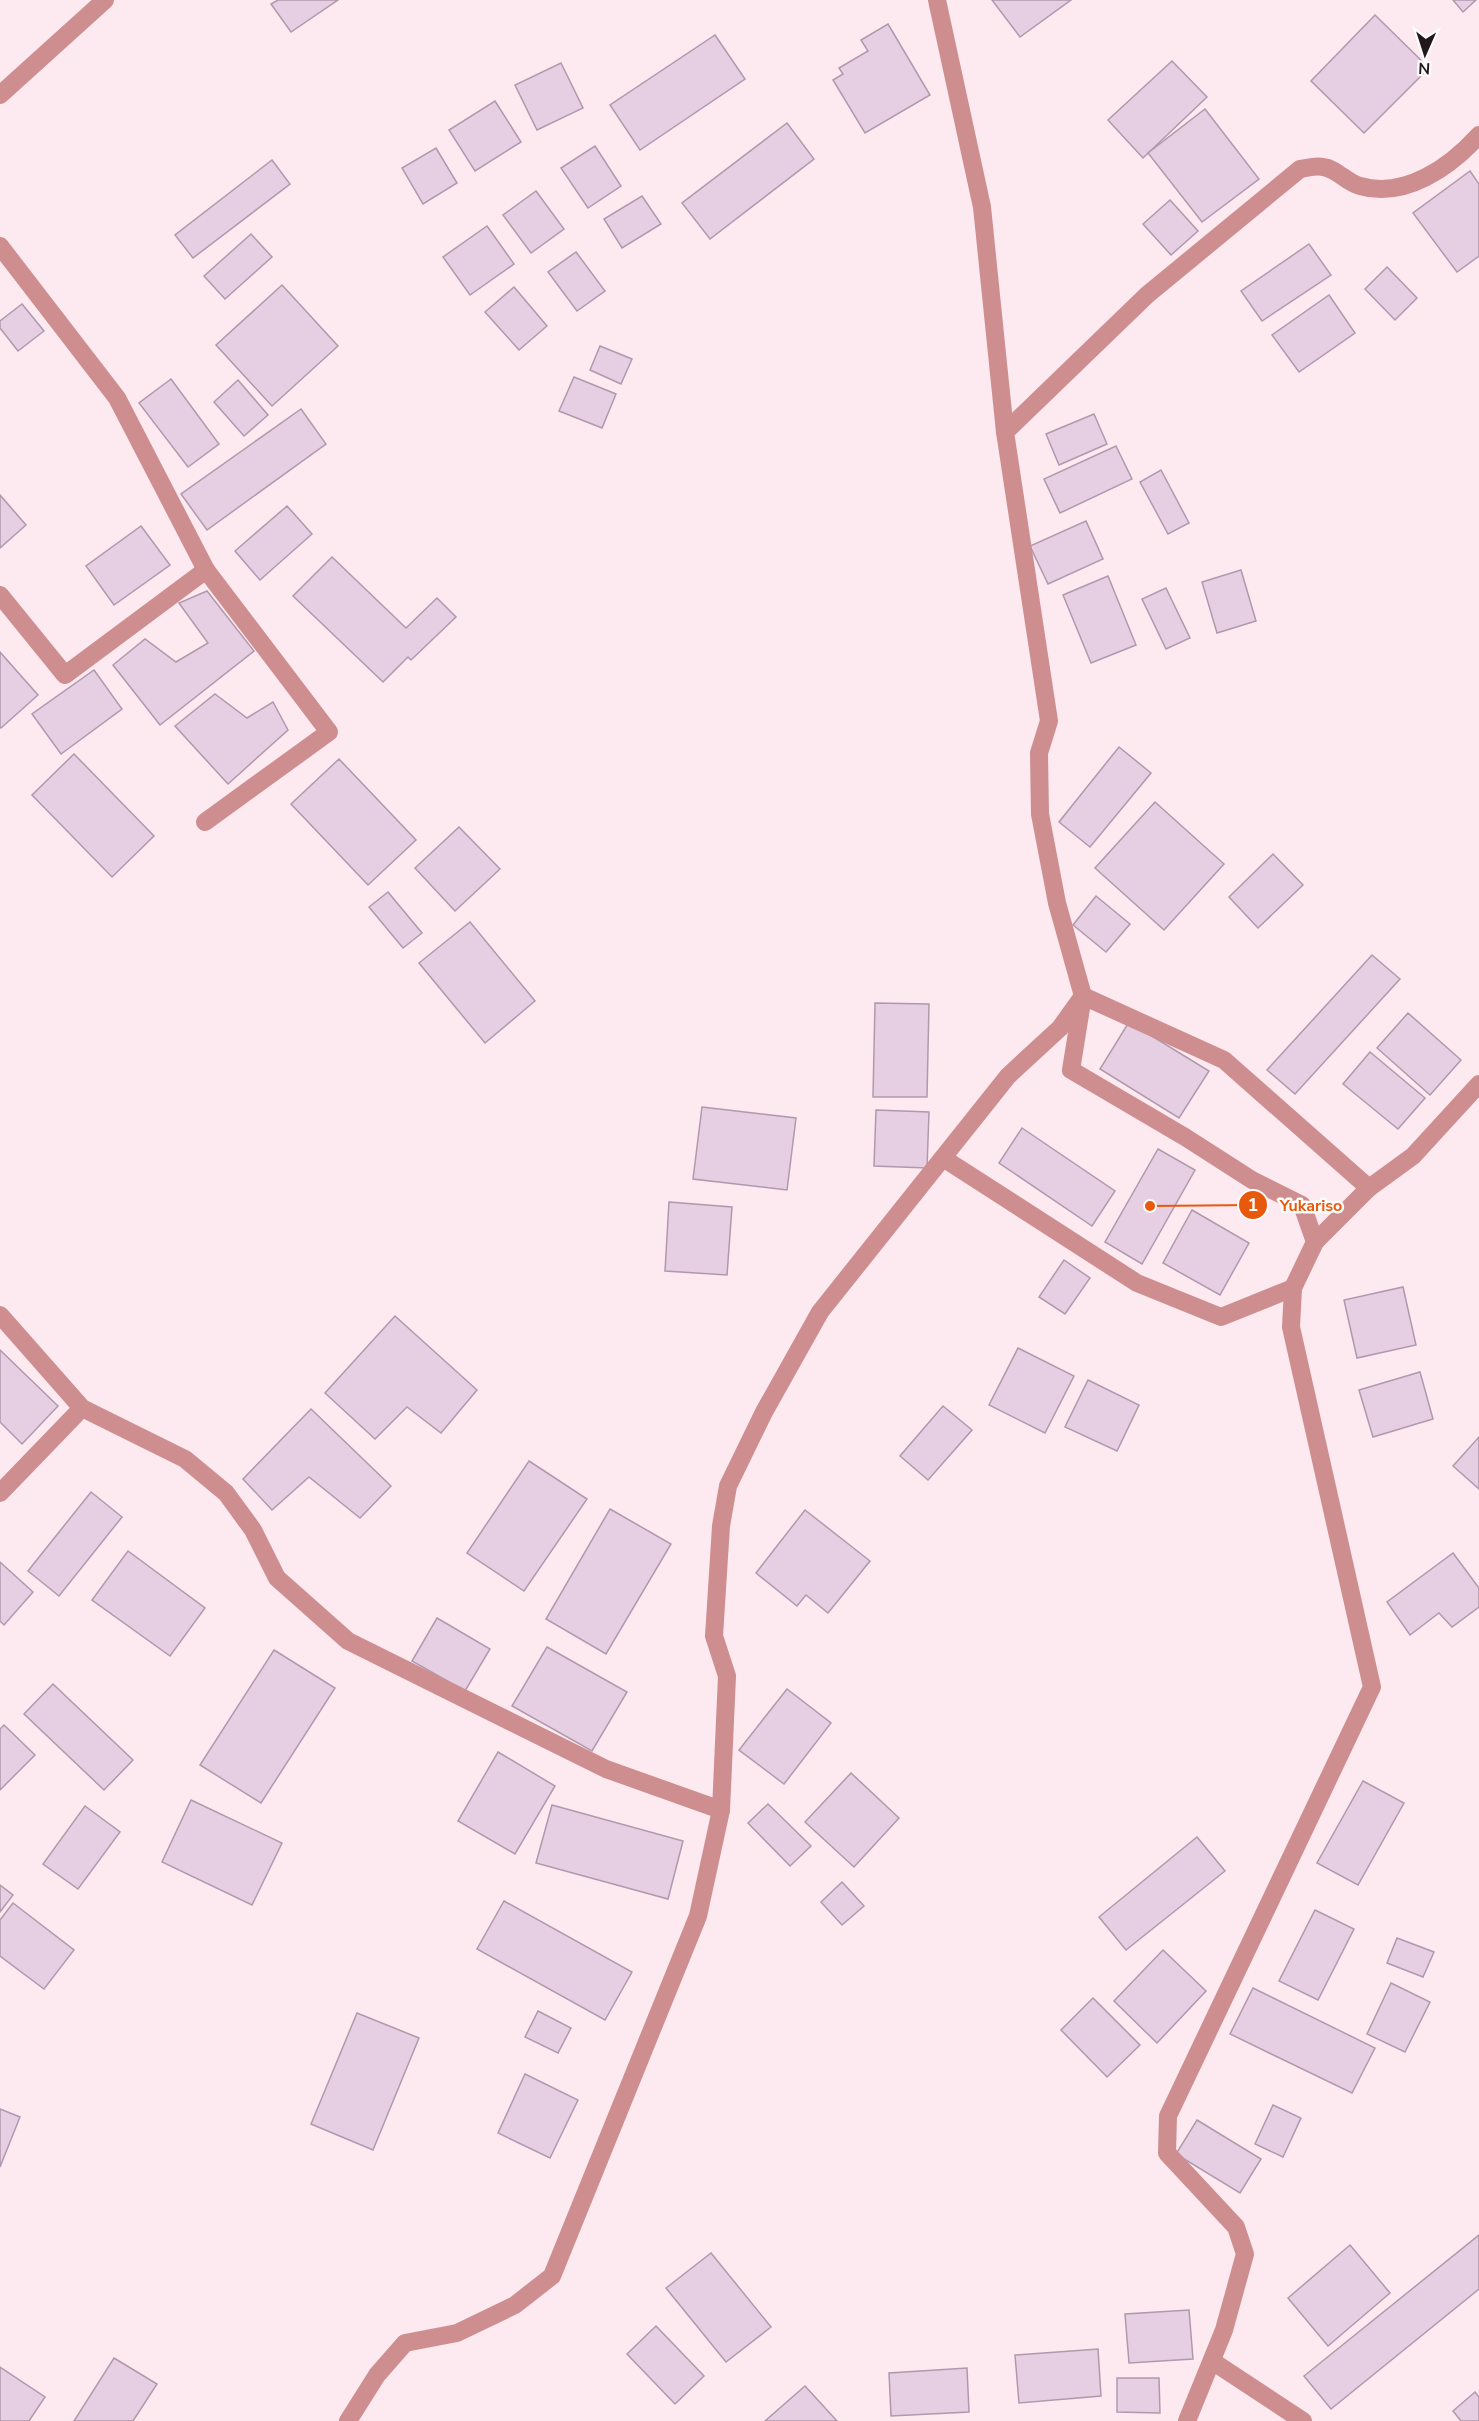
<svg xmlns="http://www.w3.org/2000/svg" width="1479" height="2421" font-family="'Nunito Sans',sans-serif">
<rect width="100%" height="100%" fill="#fde9f0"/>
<!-- building -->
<g fill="#e6cee3" stroke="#b099ad" stroke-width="1.5">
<path d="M278,0H338L291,32L271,4Z"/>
<path d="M992,0H1071L1020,37Z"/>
<path d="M1453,0H1476L1463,12Z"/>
<path d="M1375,15L1429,68L1364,133L1311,81Z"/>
<path d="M888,24L930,95L865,133L833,80L843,74L839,68L868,51L861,40Z"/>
<path d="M715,35L745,79L640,150L610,105Z"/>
<path d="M1172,61L1207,97L1143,158L1108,120Z"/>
<path d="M561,63L583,108L537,130L515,85Z"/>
<path d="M495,101L521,142L475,171L449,130Z"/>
<path d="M1205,109L1259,179L1202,222L1148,153Z"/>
<path d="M787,123L814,159L710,239L682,203Z"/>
<path d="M595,146L621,186L588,208L561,168Z"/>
<path d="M436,148L457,183L423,204L402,168Z"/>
<path d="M272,160L290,184L193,258L175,235Z"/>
<path d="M1470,171L1479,184V256L1457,272L1413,213Z"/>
<path d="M536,191L564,229L531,253L503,215Z"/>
<path d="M642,196L661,224L622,248L604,219Z"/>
<path d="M1170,200L1198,231L1171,255L1143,224Z"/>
<path d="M487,226L514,264L470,295L443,257Z"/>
<path d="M251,234L272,257L225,299L204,276Z"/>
<path d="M1309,244L1331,275L1262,321L1241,291Z"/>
<path d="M576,252L605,291L577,311L548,272Z"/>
<path d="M1387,267L1417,298L1395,320L1365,289Z"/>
<path d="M282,285L338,346L272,406L216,345Z"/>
<path d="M514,287L547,326L519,350L485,312Z"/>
<path d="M1329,295L1355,333L1299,372L1272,335Z"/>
<path d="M22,304L44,331L18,351L0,328V321Z"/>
<path d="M600,346L632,359L621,384L590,370Z"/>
<path d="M574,377L616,394L602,428L559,411Z"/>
<path d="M171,379L219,444L188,467L139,403Z"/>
<path d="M238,380L268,415L244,436L214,402Z"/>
<path d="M301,409L326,444L207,530L181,494Z"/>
<path d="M1094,414L1107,444L1059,465L1046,434Z"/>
<path d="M1116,446L1132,479L1060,513L1044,479Z"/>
<path d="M1161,470L1189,523L1168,534L1140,482Z"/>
<path d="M0,495L26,525L0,548Z"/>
<path d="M287,506L312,534L260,580L235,551Z"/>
<path d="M1086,521L1103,559L1048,584L1030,546Z"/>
<path d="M141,526L170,565L114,605L86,566Z"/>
<path d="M332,557L406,628L437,598L456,617L411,660L408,657L383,682L293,596Z"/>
<path d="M1241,570L1256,621L1217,633L1202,582Z"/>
<path d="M1108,576L1136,645L1091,663L1063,595Z"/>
<path d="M1166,588L1190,638L1166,649L1142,599Z"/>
<path d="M207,591L254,651L160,725L113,665L145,639L176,662L208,643L179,603Z"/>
<path d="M0,652L38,695L1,728L0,727Z"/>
<path d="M94,670L122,709L61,754L32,714Z"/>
<path d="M215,694L247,718L273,702L288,730L228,784L175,726Z"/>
<path d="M1119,747L1151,773L1090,847L1059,822Z"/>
<path d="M74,754L154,836L112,877L32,795Z"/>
<path d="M339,759L416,840L368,885L291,804Z"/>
<path d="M1155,802L1224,864L1164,930L1095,868Z"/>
<path d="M459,827L500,869L455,911L415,868Z"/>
<path d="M1273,854L1303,885L1258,928L1229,897Z"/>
<path d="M388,892L422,933L403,948L369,907Z"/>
<path d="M1096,896L1130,924L1106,952L1073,925Z"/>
<path d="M470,922L535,1001L485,1043L419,963Z"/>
<path d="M1372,955L1400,979L1295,1094L1267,1070Z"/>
<path d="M875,1003L929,1004L927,1097H873Z"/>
<path d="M1408,1013L1461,1060L1430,1095L1377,1048Z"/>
<path d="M1129,1022L1209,1071L1179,1118L1100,1069Z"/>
<path d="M1370,1052L1425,1098L1398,1129L1343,1084Z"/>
<path d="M702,1107L796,1118L787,1190L693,1179Z"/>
<path d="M876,1110L929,1112L927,1168L874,1166Z"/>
<path d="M1022,1128L1115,1191L1092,1226L999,1163Z"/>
<path d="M1158,1149L1195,1170L1142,1264L1105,1242Z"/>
<path d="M669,1202L732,1207L727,1275L665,1271Z"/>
<path d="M1192,1210L1249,1243L1220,1295L1163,1263Z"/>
<path d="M1064,1260L1090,1278L1065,1314L1039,1297Z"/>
<path d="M1403,1287L1416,1345L1357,1358L1344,1300Z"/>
<path d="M395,1316L477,1390L441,1433L407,1407L375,1439L325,1393Z"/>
<path d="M1018,1348L1074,1376L1045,1433L989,1405Z"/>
<path d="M0,1350L58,1406L22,1444L0,1422Z"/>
<path d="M1420,1372L1433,1419L1373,1437L1359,1390Z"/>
<path d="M1088,1380L1139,1405L1117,1451L1065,1427Z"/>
<path d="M943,1406L972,1430L928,1480L900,1456Z"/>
<path d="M311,1409L391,1486L360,1518L309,1477L272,1510L243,1479Z"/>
<path d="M1479,1437V1489L1453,1466Z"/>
<path d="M529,1461L587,1499L524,1591L467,1553Z"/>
<path d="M91,1492L122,1517L59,1596L28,1571Z"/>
<path d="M610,1509L671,1544L606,1654L546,1619Z"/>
<path d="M805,1510L870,1561L828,1613L806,1595L797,1606L756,1573Z"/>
<path d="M128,1551L205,1608L170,1656L92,1600Z"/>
<path d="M1453,1553L1479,1588V1607L1452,1627L1439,1613L1410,1635L1387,1602Z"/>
<path d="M0,1562L33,1592L4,1625L0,1621Z"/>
<path d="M437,1618L490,1649L465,1691L412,1661Z"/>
<path d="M547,1647L627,1692L592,1751L512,1706Z"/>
<path d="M274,1650L335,1688L261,1803L200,1765Z"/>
<path d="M53,1684L133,1760L104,1790L24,1714Z"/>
<path d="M787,1689L831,1723L784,1784L739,1750Z"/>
<path d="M4,1725L35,1755L0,1790V1729Z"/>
<path d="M498,1752L555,1786L515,1854L458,1821Z"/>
<path d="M851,1773L899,1818L854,1867L805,1822Z"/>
<path d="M1363,1781L1404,1803L1358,1885L1317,1863Z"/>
<path d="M191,1800L282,1843L252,1905L162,1862Z"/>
<path d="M768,1804L811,1846L790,1866L748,1823Z"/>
<path d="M552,1805L683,1841L668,1899L536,1863Z"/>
<path d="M85,1806L120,1832L78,1889L43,1864Z"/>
<path d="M1197,1837L1225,1871L1126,1950L1099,1917Z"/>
<path d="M842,1882L864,1906L842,1925L821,1902Z"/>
<path d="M0,1885L13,1895L0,1912Z"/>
<path d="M504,1901L632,1972L605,2020L477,1949Z"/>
<path d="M13,1903L74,1950L44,1989L0,1956V1920Z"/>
<path d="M1315,1910L1354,1929L1318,2000L1279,1981Z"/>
<path d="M1397,1938L1434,1952L1423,1977L1387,1963Z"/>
<path d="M1163,1950L1206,1991L1157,2043L1114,2001Z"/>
<path d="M1391,1983L1430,2002L1405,2052L1367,2034Z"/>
<path d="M1253,1988L1375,2048L1352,2093L1230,2034Z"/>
<path d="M1093,1998L1140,2045L1107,2077L1061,2030Z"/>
<path d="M538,2011L571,2028L558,2053L525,2037Z"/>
<path d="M357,2013L419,2038L373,2150L311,2124Z"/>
<path d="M525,2074L578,2100L550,2158L498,2133Z"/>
<path d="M1273,2105L1301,2118L1283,2157L1255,2144Z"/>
<path d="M0,2109L20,2117L0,2167Z"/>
<path d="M1197,2120L1261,2159L1240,2193L1176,2154Z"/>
<path d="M1479,2235V2289L1331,2409L1304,2376Z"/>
<path d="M1350,2245L1390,2293L1328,2346L1288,2298Z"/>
<path d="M711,2253L771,2327L726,2362L666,2288Z"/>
<path d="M1189,2310L1193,2359L1129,2363L1125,2314Z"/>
<path d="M656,2326L704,2376L675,2404L627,2354Z"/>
<path d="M1098,2349L1101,2396L1019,2403L1015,2355Z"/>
<path d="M114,2358L157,2384L133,2421H74Z"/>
<path d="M0,2367L45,2397L29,2421H0Z"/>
<path d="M967,2368L969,2412L891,2416L889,2373Z"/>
<path d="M1117,2378H1159L1160,2413L1117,2412Z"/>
<path d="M805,2386L837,2421H765Z"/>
<path d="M1475,2392L1479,2397V2421H1461L1453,2411Z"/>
</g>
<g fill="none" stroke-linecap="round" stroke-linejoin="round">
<!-- street -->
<g stroke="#ce8e8f" stroke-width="18">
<path d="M937,0L982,207L1005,432L1049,721L1039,753L1040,814L1057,903L1083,996L1071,1070L1185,1137L1252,1180L1302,1205L1315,1242"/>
<path d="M0,95L105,0"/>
<path d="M0,246L117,398L206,570L329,732L205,822"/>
<path d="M1005,432L1147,295L1300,169C1307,168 1316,165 1323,167C1336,168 1347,183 1360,186C1405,199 1450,167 1479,135"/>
<path d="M0,595L65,675L206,570"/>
<path d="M1083,996L1224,1060L1369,1188L1315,1242L1293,1288L1291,1327L1372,1687L1168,2116L1167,2153L1236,2227L1245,2254L1224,2330L1187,2421"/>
<path d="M943,1158L1137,1283L1221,1317L1293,1288"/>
<path d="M1369,1188L1413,1156L1479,1084"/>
<path d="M0,1315L82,1408L185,1459L226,1493L253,1530L277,1578L348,1641L606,1769L721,1810"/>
<path d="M0,1493L82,1408"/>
<path d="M1212,2361L1303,2421"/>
<path d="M348,2421L377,2375L405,2343L457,2333L515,2305L552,2276L698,1916L721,1810L727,1676L714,1636L721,1526L728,1486L764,1412L820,1312L1008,1076L1060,1028L1083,996"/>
</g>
</g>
<!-- callouts -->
<path fill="none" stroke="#e8590c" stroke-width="2" d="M1150 1206L1253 1205"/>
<g fill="#e8590c" stroke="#fcfcfc" stroke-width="2">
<circle cx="1150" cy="1206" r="6"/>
<circle cx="1253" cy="1205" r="15"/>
</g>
<g font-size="18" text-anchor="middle" font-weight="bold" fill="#fff">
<text x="1253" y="1211">1</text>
</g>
<g font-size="16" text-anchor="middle" font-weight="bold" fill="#e8590c" stroke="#fcfcfc" stroke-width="5" stroke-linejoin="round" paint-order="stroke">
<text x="1311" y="1211">Yukariso</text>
</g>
<!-- north arrow -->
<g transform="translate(1425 54) rotate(183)" stroke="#fcfcfc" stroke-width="4.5" paint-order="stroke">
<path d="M0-4.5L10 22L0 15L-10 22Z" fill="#22171b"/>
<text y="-9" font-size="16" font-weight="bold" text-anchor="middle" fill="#22171b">N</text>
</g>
</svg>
